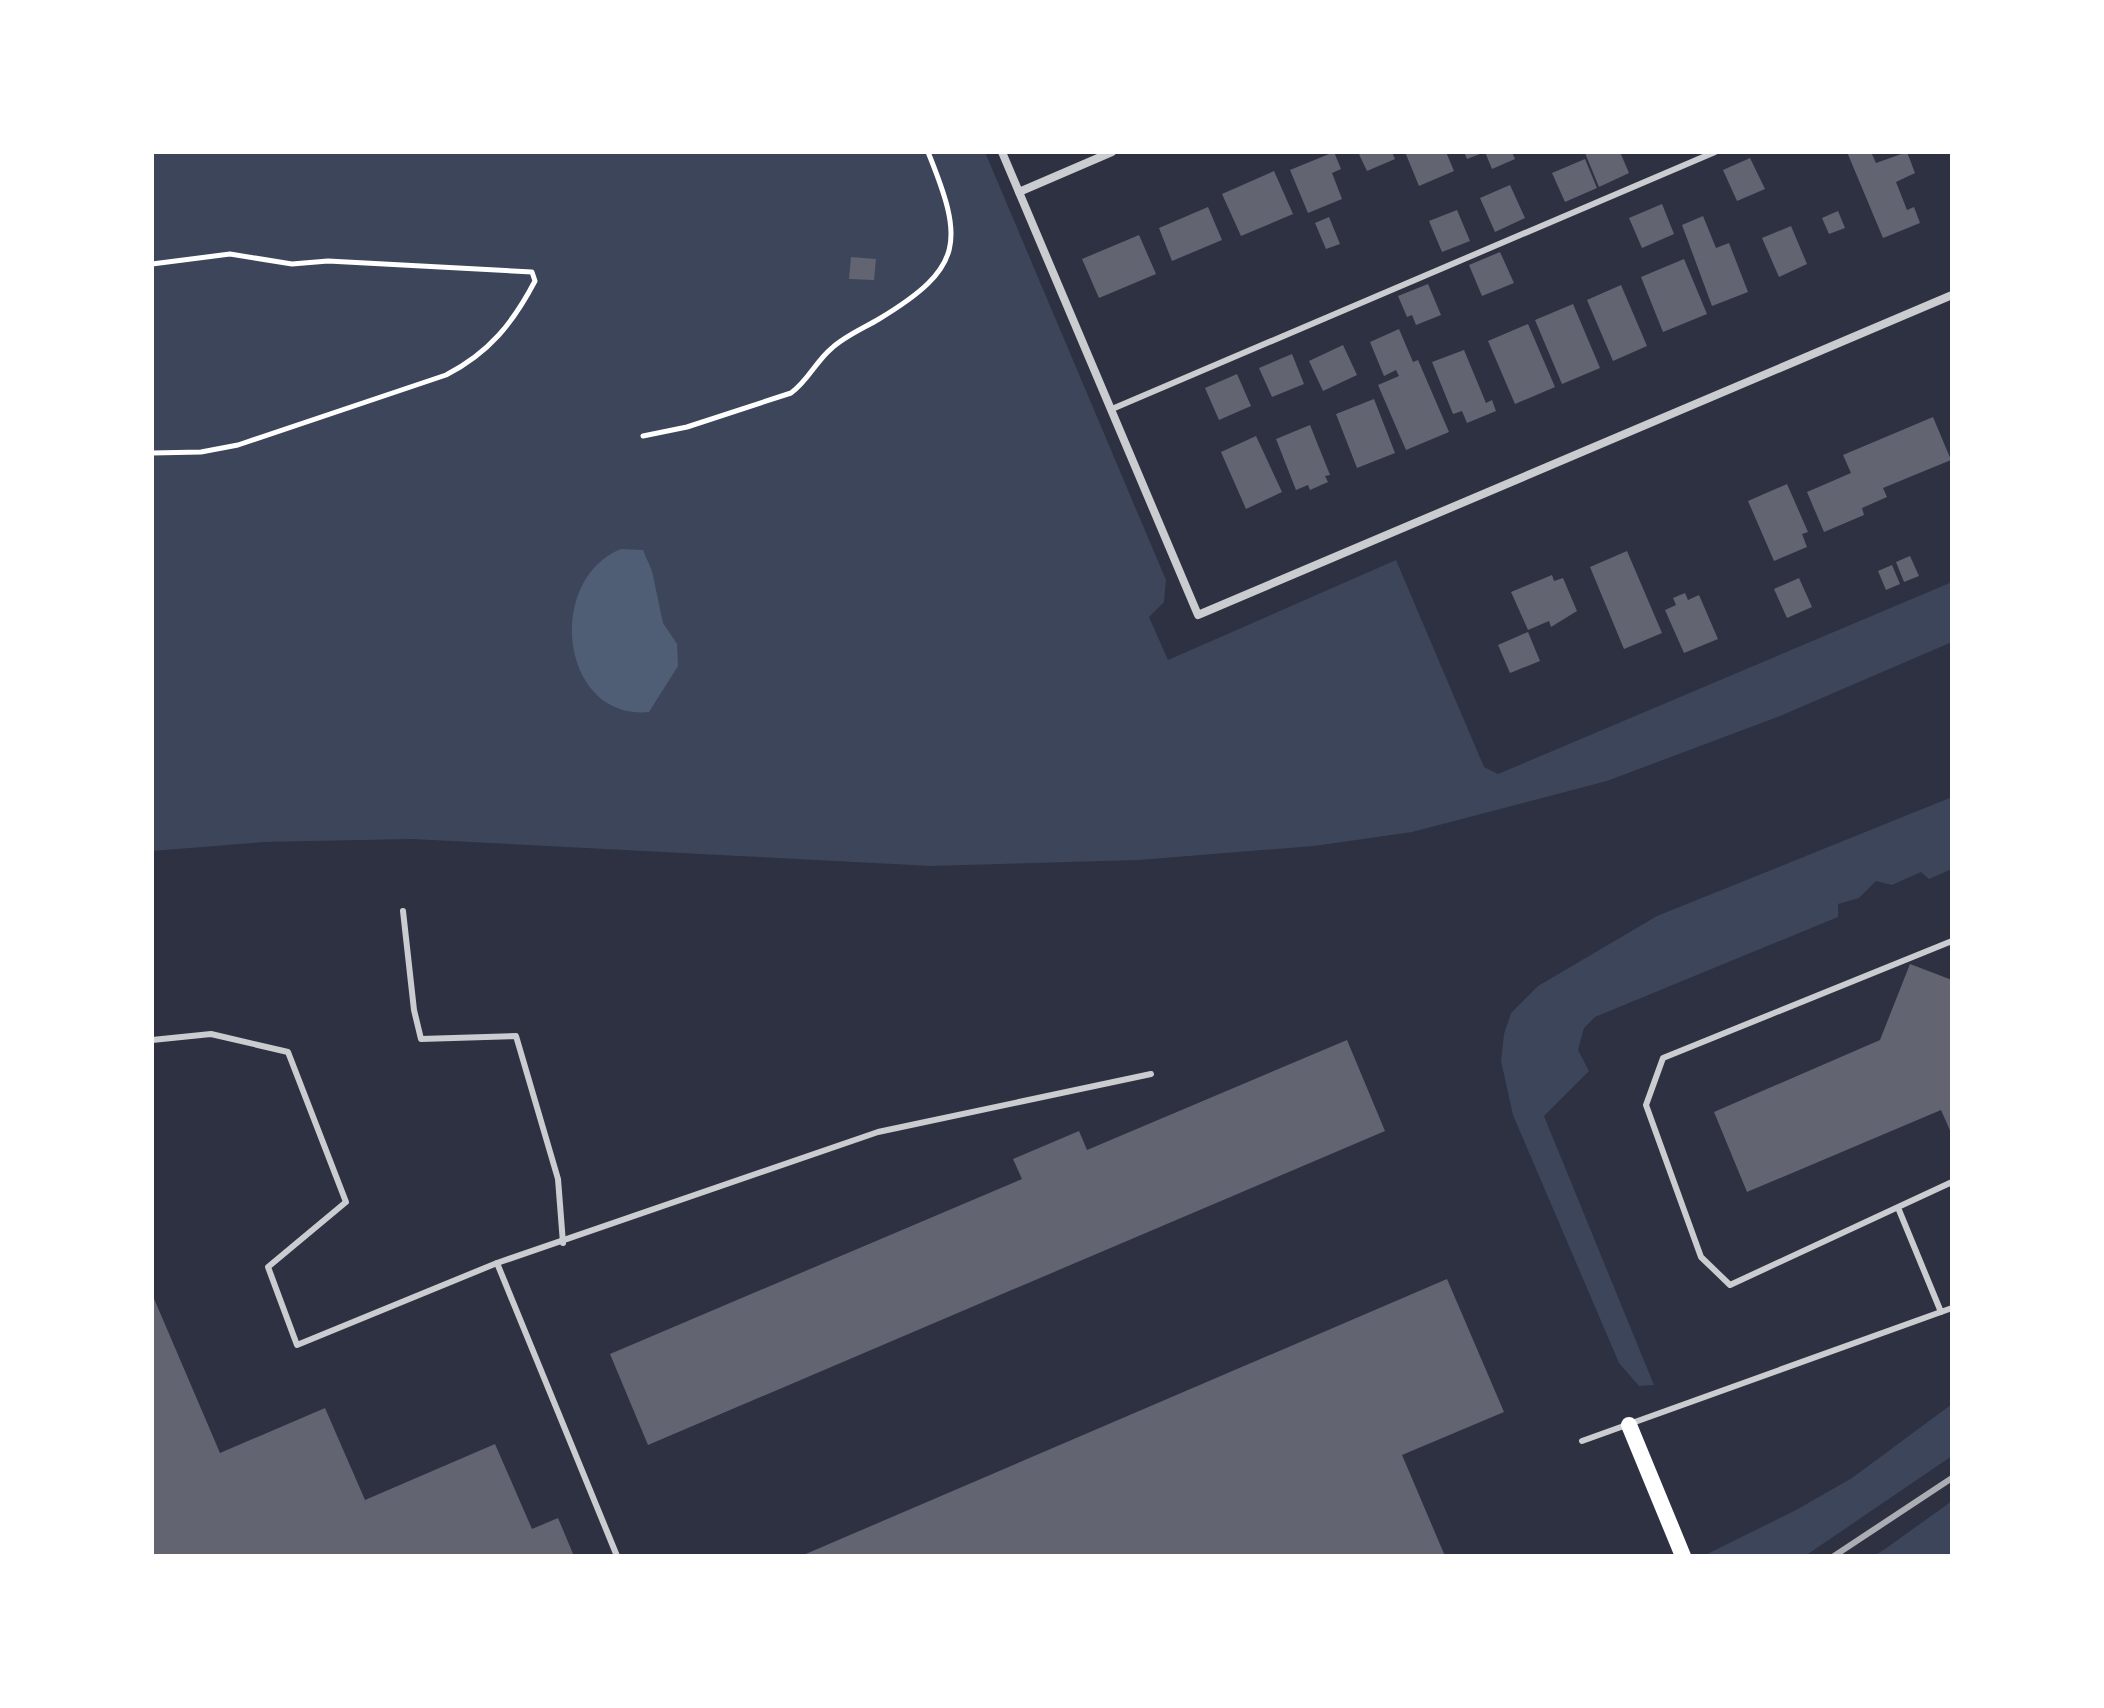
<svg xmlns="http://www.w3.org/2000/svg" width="2104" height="1708" font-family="'Noto Serif',serif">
<rect width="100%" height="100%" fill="#2d3142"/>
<!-- green -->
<g fill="#3c4559">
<path d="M152,152H985L1166,580L1164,602L1149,617L1168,660L1396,560L1484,767L1498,774L1952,582V642L1780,716L1607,781L1412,832L1314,846L1139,860L932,866L412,839L264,842L152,851Z"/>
<path d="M1952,797V869L1929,879L1921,872L1892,885L1876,881L1859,898L1838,904V917L1595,1017L1584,1028L1578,1050L1589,1071L1544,1116L1654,1385L1639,1386L1619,1363L1513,1115L1501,1061L1504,1034L1511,1013L1538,986L1657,916Z"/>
<path d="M1952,1404V1456L1805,1556H1703L1796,1510L1852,1478Z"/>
<path d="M1952,1501V1556H1874L1885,1549Z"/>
</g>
<!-- water -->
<path fill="#4f5d75" d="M621,549L643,550L652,571L663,623L677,644L678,666L649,712C561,721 544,580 621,549Z"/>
<!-- building -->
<g fill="#626471">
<path d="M1334,152L1341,169L1332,173L1342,199L1308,213L1290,170Z"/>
<path d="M1358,152H1392L1395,159L1367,171Z"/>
<path d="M1405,152H1446L1454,171L1419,186Z"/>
<path d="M1464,152H1512L1515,159L1492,169L1485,152L1467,159Z"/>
<path d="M1620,152L1629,173L1599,187L1585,153Z"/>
<path d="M1847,152H1871L1876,163L1907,152L1915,173L1896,182L1907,210L1914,207L1920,223L1883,238Z"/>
<path d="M1750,158L1765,189L1737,201L1723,170Z"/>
<path d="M1585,159L1597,188L1565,202L1552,173Z"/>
<path d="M1274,171L1293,214L1241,236L1222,194Z"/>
<path d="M1510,185L1525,218L1495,232L1480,198Z"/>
<path d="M1662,204L1674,234L1642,248L1629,218Z"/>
<path d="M1208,207L1222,240L1172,261L1159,228Z"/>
<path d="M1457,210L1470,241L1442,252L1429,221Z"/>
<path d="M1838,211L1845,228L1829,234L1822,218Z"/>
<path d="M1703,216L1716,248L1729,243L1748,292L1712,306L1682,225Z"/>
<path d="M1329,217L1340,244L1326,249L1315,223Z"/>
<path d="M1791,226L1807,264L1779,277L1762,238Z"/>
<path d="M1139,235L1156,274L1099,298L1082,259Z"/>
<path d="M1500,252L1514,283L1482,296L1469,265Z"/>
<path d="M851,257L876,259L874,280L849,279Z"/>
<path d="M1684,259L1707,314L1663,332L1641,277Z"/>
<path d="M1428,284L1441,315L1416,325L1412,315L1407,317L1398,296Z"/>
<path d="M1621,285L1647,346L1613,361L1587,300Z"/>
<path d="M1573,304L1600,368L1562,384L1535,320Z"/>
<path d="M1528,324L1555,387L1515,404L1488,341Z"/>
<path d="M1399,329L1413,362L1418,360L1449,432L1406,450L1378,385L1399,376L1396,370L1384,376L1370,342Z"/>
<path d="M1343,345L1357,375L1323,391L1309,361Z"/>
<path d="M1464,350L1486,403L1492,400L1496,411L1467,423L1462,411L1453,414L1432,362Z"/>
<path d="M1292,354L1304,384L1272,397L1259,368Z"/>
<path d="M1237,374L1251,406L1219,420L1205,388Z"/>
<path d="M1374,399L1395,453L1357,468L1336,414Z"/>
<path d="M1933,417L1951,460L1883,488L1887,497L1862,508L1864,515L1824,532L1807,492L1851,473L1843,455Z"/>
<path d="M1310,425L1330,475L1325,476L1328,482L1310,490L1308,485L1296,490L1276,439Z"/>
<path d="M1256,436L1282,492L1246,509L1221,452Z"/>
<path d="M1787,484L1808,532L1802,534L1807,547L1774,561L1748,501Z"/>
<path d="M1627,551L1662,633L1624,649L1590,567Z"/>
<path d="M1910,556L1919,576L1904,582L1896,562Z"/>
<path d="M1892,565L1900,584L1886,590L1878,571Z"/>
<path d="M1552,575L1554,581L1563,578L1577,611L1551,627L1549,621L1528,630L1511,592Z"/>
<path d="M1799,578L1812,607L1787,618L1774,589Z"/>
<path d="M1685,593L1688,600L1699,595L1718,639L1684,653L1665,610L1676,605L1673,598Z"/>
<path d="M1528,632L1540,661L1510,673L1498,645Z"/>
<path d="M1910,964L1952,980V1135L1941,1110L1747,1192L1714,1112L1880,1040Z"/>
<path d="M1347,1040L1385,1131L648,1445L610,1354L1022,1179L1013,1159L1079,1131L1087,1150Z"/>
<path d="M1447,1279L1504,1412L1402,1455L1445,1556H801Z"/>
<path d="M152,1294L220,1453L325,1408L365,1500L495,1444L532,1529L558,1518L574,1556H152Z"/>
</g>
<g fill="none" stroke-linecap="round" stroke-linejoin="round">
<!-- path -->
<g stroke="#fff" stroke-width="5">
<path d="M152,264L230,254L292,264L328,261L532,272L535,281C513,323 489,353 446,375L238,445L201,452L152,453"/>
<path d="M643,436L687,427L791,393C808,381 816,361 832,348C845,336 864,328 879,319C965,267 964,241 928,152"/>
</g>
<!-- service -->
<g stroke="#caccd0" stroke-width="6">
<path d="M1112,409L1715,152"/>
<path d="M403,911L414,1010L421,1039L516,1036L558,1179L563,1243"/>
<path d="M1952,941L1663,1058L1646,1105L1701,1257L1730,1285L1952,1182"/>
<path d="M152,1040L211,1034L288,1052L346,1202L268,1267L297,1345L497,1263L878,1132L1151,1074"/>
<path d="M1899,1210L1941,1312"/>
<path d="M497,1263L617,1556"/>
<path d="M1582,1441L1952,1308"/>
</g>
<!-- minor -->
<g stroke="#caccd0" stroke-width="8">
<path d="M1002,152L1198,615L1952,295"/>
<path d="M1019,192L1112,152"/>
</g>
<!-- secondary -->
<path stroke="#fff" stroke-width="16" d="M1629,1425L1683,1556"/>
<!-- rail -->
<path stroke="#abadb3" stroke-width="6" d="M1834,1556L1952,1478"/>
</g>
<!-- border -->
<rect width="2104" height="1708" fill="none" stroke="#ffffff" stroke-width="308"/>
</svg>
